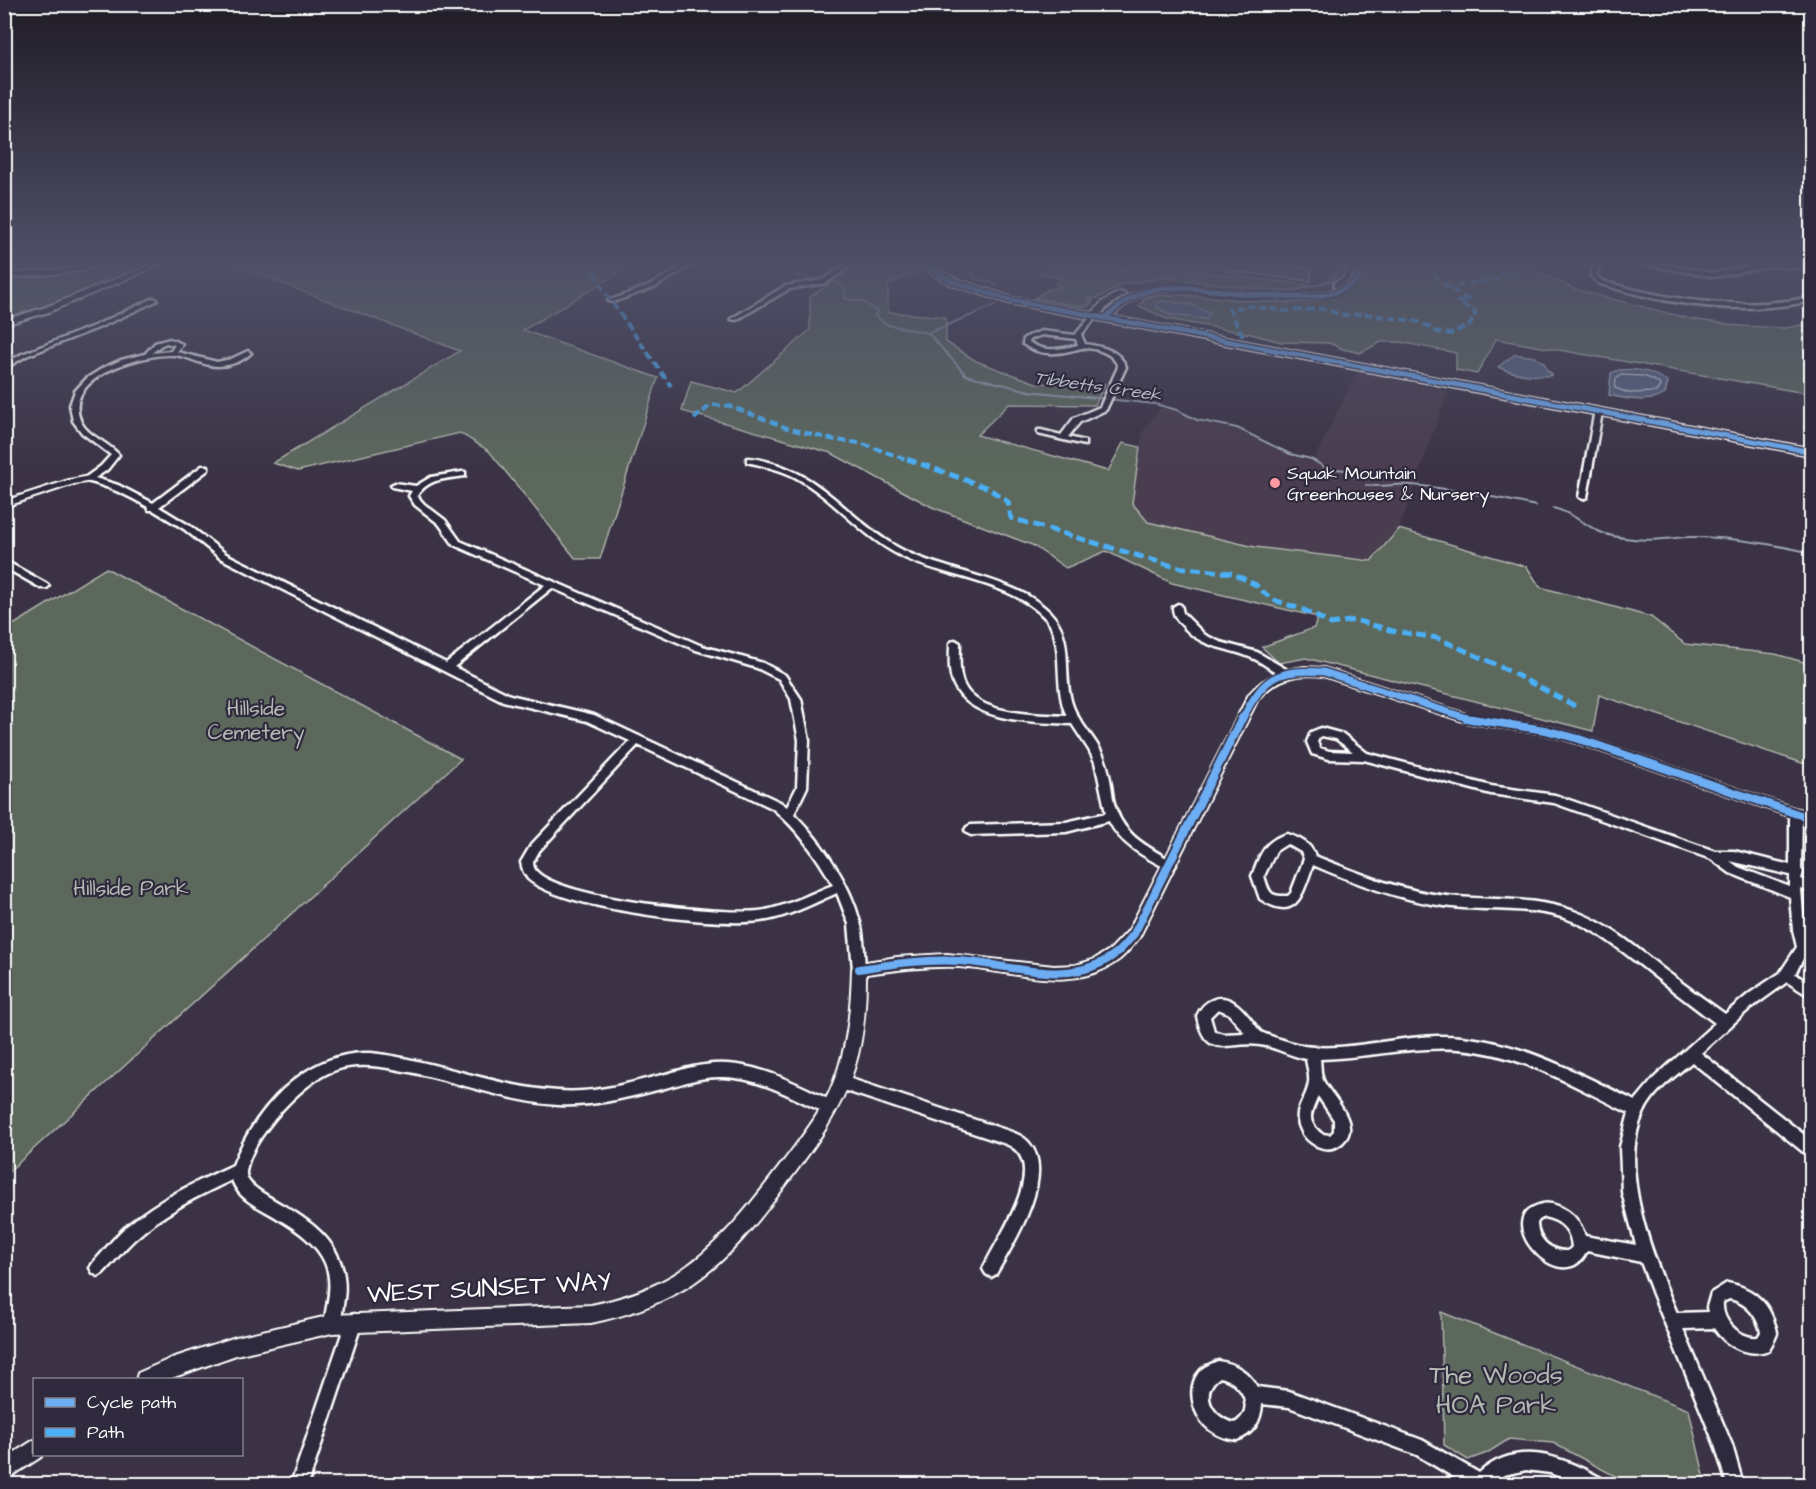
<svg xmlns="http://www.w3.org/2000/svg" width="1816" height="1489" font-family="'Architects Daughter',sans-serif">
<rect width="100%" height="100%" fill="#3b3345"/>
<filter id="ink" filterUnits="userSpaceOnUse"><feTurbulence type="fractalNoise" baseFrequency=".0167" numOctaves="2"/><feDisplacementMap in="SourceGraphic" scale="12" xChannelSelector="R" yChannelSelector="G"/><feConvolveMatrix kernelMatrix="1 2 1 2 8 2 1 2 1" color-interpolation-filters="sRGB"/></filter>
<g filter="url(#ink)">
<!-- built -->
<g fill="#4a3d4f">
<path d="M1075,261H1344L1336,274L1327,282L1314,286L1189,269L1094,279Z"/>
<path d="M1357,371L1448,391L1399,529L1371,561L1255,547L1147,522L1132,503L1142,433L1161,407L1176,411L1196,421L1237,430L1291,456L1313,462Z"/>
</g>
<!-- green -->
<g fill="#5c675b" stroke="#aeb3ad" stroke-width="1.5" fill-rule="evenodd">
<path d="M5,261H110L69,268L5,273Z"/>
<path d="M126,261H160L45,309L5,323L4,280C46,276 86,274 126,261Z"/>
<path d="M228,261H635L609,279L523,330L658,378L600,559H576L489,451L460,433L298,471L273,463L460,351L228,263Z"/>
<path d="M864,261H897L918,272L888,285V312L946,317V342L976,361L1036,383L1105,384L1095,405L1009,404L977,435L1108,471L1123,443L1140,447L1132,503L1148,522L1255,547L1371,561L1399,529L1527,567L1540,587L1651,617L1685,644L1775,654L1811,664V766L1599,695L1593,731L1306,658L1279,663L1262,647L1314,628L1318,617L1172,583L1106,551L1066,568L1032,545L932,507L831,453L682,411L691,381L737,393L810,330V297Z"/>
<path d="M1040,261H1083L1093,266L1107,269L1102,268L1098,261H1202L1108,269L1114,270L1218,261L1205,266L1181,269L1314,286C1330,281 1336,275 1344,261H1350L1332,281L1299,290L1275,291L1166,278L1117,285L1119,287L1095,299L1088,298L1087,300L1093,301L1088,306L1083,307L1034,298L1049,289H1057L1060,287L1055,285L1061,278L1039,274L1051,264Z"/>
<path d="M1372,261H1541L1532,268L1576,290L1691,319L1741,326L1786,328L1811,323V394L1496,339L1477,374L1456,370V353L1400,342H1381L1360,353L1343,349L1329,343L1281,342L1251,334L1167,319L1139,306L1146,297C1210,287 1295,321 1353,287C1361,282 1367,268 1372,261ZM1161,301L1192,305L1208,313L1170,315L1156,306Z"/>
<path d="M106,568L461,759L5,1175V630Z"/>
<path d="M1441,1312L1689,1410L1706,1484H1630L1553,1443L1509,1439L1487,1453L1468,1460L1444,1445Z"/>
</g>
<!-- water -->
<g fill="#56647f" stroke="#9aa2b2" stroke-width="1.5">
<path d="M1161,301L1192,305L1209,313V316L1206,319L1170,315L1155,305Z"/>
<path d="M1515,354L1535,357L1545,364L1547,370L1552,374L1550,376C1534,376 1514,375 1498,367Z"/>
<path d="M1619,370C1639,368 1651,371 1668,382L1665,394C1650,404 1625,399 1609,395L1611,373Z"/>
</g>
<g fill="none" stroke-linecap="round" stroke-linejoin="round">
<!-- shore -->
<path stroke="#bbc1cc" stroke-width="1.5" d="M1621,375L1644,376L1659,383L1660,386L1656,392L1629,393L1615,388L1616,379Z"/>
<!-- stream -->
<g stroke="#9aa2b2" stroke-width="2">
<path d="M800,261L790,274L822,280"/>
<path d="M977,261L972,271L975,279L990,282L998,287"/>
<path d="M834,283L844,286L846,299L861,301L877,311L875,316L888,325L928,333L966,375L1029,391L1155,404L1177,410L1197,420L1237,428L1290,454L1311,459L1326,468L1346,470L1354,477"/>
<path d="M928,333L996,305"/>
<path d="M1366,485C1381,488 1396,483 1412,485C1454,489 1495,497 1536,506"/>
<path d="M1553,508C1571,512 1582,523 1598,531C1608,536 1622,538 1633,539C1654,542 1673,537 1693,537C1733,537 1773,544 1812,553"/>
</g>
</g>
<!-- building -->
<path fill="#6c5567" stroke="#fff" stroke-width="1.5" d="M1226,261H1271L1270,264L1311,269V281L1224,270Z"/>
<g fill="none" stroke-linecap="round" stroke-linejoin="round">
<!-- minor casing -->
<g stroke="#fff" stroke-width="5">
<g id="minor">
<path d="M690,261H697L655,287L613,302L608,301L651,285Z"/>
<path d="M852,261H858L826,283L789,289L736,320L731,319L785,286L822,280Z"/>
<path d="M1598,261H1604L1600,265L1596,275L1602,281C1669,301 1743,311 1812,297V301C1741,316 1666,305 1598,283L1590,275L1594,264Z"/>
<path d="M1628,261H1639L1714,273L1771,262L1812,265V269L1771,266L1714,277Z"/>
<path d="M154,298L157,300L156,301L98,328L26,356L4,369V364L22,354L94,326Z"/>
<path d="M1094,314L1097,316L1081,335L1085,344C1102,347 1119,349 1126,367L1106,410L1080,422L1068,437L1085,441V445L1038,434V430H1041L1061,435L1074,418L1100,407L1118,367C1114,353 1096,348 1083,348C1078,348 1073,351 1069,351C1052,355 1036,354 1023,344L1024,338L1041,331L1075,335L1092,315ZM1042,335L1076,339L1078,345C1062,349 1043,353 1029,342L1030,339Z"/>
<path d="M170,339L182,344L177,352L217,362L231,359L248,351L251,353C243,361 230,366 218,366C202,366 189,356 174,355C143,353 60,377 81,422C88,436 109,443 119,455L107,470L95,478L118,485L153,503L202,466H208V470L159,507L190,526L226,554L446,663L545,585L454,545L439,524L415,505L409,496L412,491L392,487L391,485L395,483L416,486L431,477L462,472H465V476C446,479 428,478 417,496L424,504L445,520L460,541L702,646L763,663L785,675L801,699L809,740L807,787L794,814C823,843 850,883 860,922C864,937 864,953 865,969L863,973L859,975L855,973L853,969L849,924L837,893C812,904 786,918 760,921C714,927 561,909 528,879C524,874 522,868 521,862L531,845L630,741L587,721L503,701L220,558L184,529L153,510H149L148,507C129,496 108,486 86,481V477L101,466L111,455L82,433L73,421L70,405L75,391L87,378L103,368L121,360L145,354L155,343ZM166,343L175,345L171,351L152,353L160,346ZM552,588L696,650L757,668L779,679L791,699L799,740L797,787L787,807L780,802L594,715L510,695L454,667ZM638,745L772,808C798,829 817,856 833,885C809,894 784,908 759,911C721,915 560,899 536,871C534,869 533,865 533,862L539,851Z"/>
<path d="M1595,410L1602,412L1587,497L1583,499L1579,497Z"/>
<path d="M747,458C755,458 762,460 769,462C823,476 851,521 897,547C942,573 1022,577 1054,617C1072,639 1064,670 1070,696C1074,719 1093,734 1103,755C1109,769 1111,784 1113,799C1120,834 1146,846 1174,862L1176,865L1174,868L1170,870L1166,868C1144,857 1120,844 1109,821L1066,832L971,835L967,833L965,830L967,827L971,825L1066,822L1106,813L1095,762L1089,750L1072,724C1036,722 971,723 954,685C948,672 950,656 950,643L955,640L960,643C960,656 958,673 964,685C979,716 1037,714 1067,716C1052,686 1066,642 1046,619C1013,582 948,578 905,558C863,539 835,499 795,477C780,469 763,466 747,462Z"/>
<path d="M4,560L47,584L49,586L47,588H41L4,567Z"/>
<path d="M1178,604L1181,605L1183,613L1205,635L1220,642L1257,652L1289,671L1291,673L1289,675C1278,677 1263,662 1252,658C1224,646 1201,649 1181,624C1176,618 1173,615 1173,607Z"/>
<path d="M1321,728L1343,734L1367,753L1491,786L1555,795L1715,851H1734L1790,865V813L1792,810H1800L1802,813L1801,869L1803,872L1801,879L1812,883V893L1801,889L1803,914L1807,938L1812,937V949L1804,957L1795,974L1812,985V998L1787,982L1747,1011L1701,1053L1812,1141V1157L1807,1155L1692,1062C1675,1076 1653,1092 1644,1112C1616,1168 1654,1260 1677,1313L1708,1312L1707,1307L1711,1293L1727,1283C1749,1287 1765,1298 1773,1319C1774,1323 1777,1329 1777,1333C1776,1338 1771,1345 1769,1350C1748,1358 1725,1346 1714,1328L1683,1329L1732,1445L1743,1484H1727L1715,1445L1653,1294L1641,1262L1587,1251C1564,1299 1497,1227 1532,1208C1541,1203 1548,1202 1558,1206C1572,1212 1580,1221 1585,1236L1636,1245L1622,1192L1620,1147L1629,1113C1574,1086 1520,1053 1458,1049C1411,1046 1366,1058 1320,1059C1321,1066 1320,1076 1324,1082C1332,1097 1363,1125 1342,1143C1335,1149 1326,1150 1317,1146C1309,1142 1304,1137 1301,1130C1291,1109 1307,1101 1309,1082C1310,1075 1307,1066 1306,1059C1290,1056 1276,1047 1260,1045C1229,1040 1206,1062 1197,1016C1200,1009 1204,1003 1212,1000C1229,992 1243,1009 1252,1021C1255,1024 1258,1030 1261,1032C1265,1035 1298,1045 1304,1046C1345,1052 1395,1037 1437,1036C1509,1035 1572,1070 1635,1101L1655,1077L1715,1023C1690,1004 1664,984 1639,964C1618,948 1596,930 1570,920C1530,905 1485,912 1444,906C1399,900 1355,883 1313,865C1302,895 1297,923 1260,899L1252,876C1260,856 1264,840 1287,834C1300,839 1310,842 1315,856C1358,873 1401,891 1447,896C1489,901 1533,896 1574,911C1607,923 1635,946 1662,968C1683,984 1704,999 1725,1014L1750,993L1780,973L1797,947L1793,930L1790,897L1730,873L1711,859L1554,803L1491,794L1364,760L1329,759L1312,754L1307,742L1311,732ZM1322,736L1336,739L1353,752L1329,751L1320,748L1317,742L1319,738ZM1287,844L1301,852L1304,859L1291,893L1288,896C1269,897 1269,892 1264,876L1276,851ZM1730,861L1790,875V887L1738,867ZM1218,1009L1228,1013L1245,1033L1223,1034L1214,1031L1210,1017ZM1318,1096L1334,1120V1131L1330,1135L1322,1134C1305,1120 1311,1114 1318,1096ZM1544,1217C1560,1220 1571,1230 1572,1247L1568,1251C1552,1252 1537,1240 1537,1223L1539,1220ZM1729,1299C1746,1302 1757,1315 1761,1332L1758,1337C1740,1339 1721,1321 1723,1302Z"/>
<path d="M371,1053C435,1060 494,1087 558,1091C596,1094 633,1082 670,1073C681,1070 693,1066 705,1065C750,1058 795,1083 834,1102L836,1107L834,1112L829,1114C794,1099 762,1078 723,1077C703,1076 684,1083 665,1088C630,1097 594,1107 558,1105C503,1101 452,1079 399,1070C378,1066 356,1063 336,1070C315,1077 297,1094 282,1110C269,1125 248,1152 246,1172C243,1202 355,1213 344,1299C342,1309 342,1320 338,1330L332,1332L326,1330L324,1324C326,1309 331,1293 329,1278C326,1245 291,1226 265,1211C250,1203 238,1196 232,1180C198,1196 163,1213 135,1239C124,1249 114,1262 103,1273L98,1276L93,1273L90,1268L93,1263C105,1250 115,1236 128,1225C159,1199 196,1182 233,1165C255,1109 306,1050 371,1053Z"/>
<path d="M842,1076L1006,1130C1015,1133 1024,1136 1030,1144C1056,1176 1013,1245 996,1274L991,1277L986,1274L983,1269C995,1241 1053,1163 1006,1144L837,1088L835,1083L837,1078Z"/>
<path d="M354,1314L360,1316L362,1322L308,1484H291L346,1322L348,1316Z"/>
<path d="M1218,1361C1236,1364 1248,1371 1257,1387L1289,1391L1422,1440L1479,1473C1517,1439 1561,1456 1601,1478L1604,1484H1579L1550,1473L1526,1470L1504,1475L1492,1484H1465L1417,1455L1289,1407L1262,1404C1261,1422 1253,1434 1237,1440C1227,1439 1218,1436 1210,1430C1193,1417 1185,1387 1201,1370C1205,1366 1213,1363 1218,1361ZM1220,1377C1241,1381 1257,1409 1235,1423C1213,1419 1197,1392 1220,1377Z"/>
</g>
</g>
<!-- tertiary casing -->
<g stroke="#fff" stroke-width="4">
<g id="tertiary">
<path d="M109,261H120L67,273L4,278V274L67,269Z"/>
<path d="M161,261H169L49,312L4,325V320L43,308Z"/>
<path d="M1352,261H1358C1354,272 1349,286 1334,287V283L1345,276Z"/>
<path d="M1363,261H1369C1367,268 1365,276 1359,281C1351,289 1340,292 1330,295C1271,309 1213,281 1155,292C1135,296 1122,307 1108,320L1101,318C1115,303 1131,292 1152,288C1201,277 1321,316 1355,277C1359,273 1361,266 1363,261Z"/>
<path d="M1119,292L1126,294L1108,306L1097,318H1091V314L1102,302Z"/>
<path d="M89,476L94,479L92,481L74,484L4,507V501L69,480Z"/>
<path d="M1304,667L1324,668L1469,715L1545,726L1579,735L1812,814V824L1577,743L1545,734L1469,723L1323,676C1296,673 1276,678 1258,699L1139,938C1133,945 1127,953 1120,959C1073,996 1012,970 958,967C927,966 897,970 866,974C866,1006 864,1038 854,1069C840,1113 813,1149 785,1186C757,1223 726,1264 684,1289C655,1306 624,1316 591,1323L332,1333L236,1355L166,1380H136L138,1373L172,1358L236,1337L332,1315L591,1305C620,1299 646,1291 672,1276C719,1248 753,1201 786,1158C804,1134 823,1110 834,1081C848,1045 851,1007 852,969L854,964L897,957L947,954L1054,966L1076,965L1093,960L1111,949L1129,930L1249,694C1264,677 1281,669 1304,667Z"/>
<path d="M34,1440V1454H42L41,1457L4,1481V1459Z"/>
</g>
</g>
<!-- secondary casing -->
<g stroke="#fff" stroke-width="5">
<path id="secondary" d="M911,261H921L957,280L1012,298L1812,449V455L1010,303L951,284Z"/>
</g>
<!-- minor -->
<use href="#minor" fill="#2f2a3d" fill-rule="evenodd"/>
<!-- tertiary -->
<use href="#tertiary" fill="#2f2a3d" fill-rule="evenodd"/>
<!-- secondary -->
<use href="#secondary" fill="#2f2a3d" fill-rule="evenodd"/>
<!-- quiet-far1 -->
<g stroke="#4cb0f7" stroke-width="4" stroke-dasharray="8 4" stroke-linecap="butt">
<path d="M590,261L602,288L671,386"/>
<path d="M1444,287C1464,286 1481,281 1501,279L1502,271H1515L1530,265"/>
<path d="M1243,336L1229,309L1252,306L1285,311L1322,309L1344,315L1365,314L1421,322L1437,332L1450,334L1470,325L1476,313L1458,302L1469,300C1456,291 1442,287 1434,272L1438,261"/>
<path d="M694,419L711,405L730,406L790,429L835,440L860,443L911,461"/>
</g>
<!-- quiet -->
<path stroke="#4cb0f7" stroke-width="5" stroke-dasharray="10 5" stroke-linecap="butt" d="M907,459L988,488L1008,502L1011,518L1176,567L1232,573L1256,585L1271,599L1304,610L1331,624L1355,620L1393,631L1437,638L1497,665L1579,708"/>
<!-- cycleway-far2 casing -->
<g stroke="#2f2a3d" stroke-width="8">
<g id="cycleway-far2">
<path d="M915,261L954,282L1010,300L1812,452"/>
<path d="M1105,318C1120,305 1132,295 1152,290C1201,278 1324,320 1358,278C1362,273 1364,266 1366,261"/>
</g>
</g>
<!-- cycleway-far1 casing -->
<g stroke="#2f2a3d" stroke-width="10">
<path id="cycleway-far1" d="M1242,720C1262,678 1277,668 1324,672L1473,720"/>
</g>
<!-- cycleway casing -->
<g stroke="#2f2a3d" stroke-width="12">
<g id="cycleway">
<path d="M1466,718L1545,730L1579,739L1812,819"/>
<path d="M859,969C892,964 926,959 959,961C1010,964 1071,989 1115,954C1122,949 1128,941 1134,934L1242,718"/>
</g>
</g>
<!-- cycleway-far2 -->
<use href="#cycleway-far2" stroke="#6dadf4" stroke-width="5"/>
<!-- cycleway-far1 -->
<use href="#cycleway-far1" stroke="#6dadf4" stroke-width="7"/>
<!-- cycleway -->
<use href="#cycleway" stroke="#6dadf4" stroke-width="8"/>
</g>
</g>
<!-- sky -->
<linearGradient id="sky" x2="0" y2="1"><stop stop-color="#201c26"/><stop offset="0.56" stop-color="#4f5068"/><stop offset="1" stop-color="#4f5068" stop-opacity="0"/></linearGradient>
<rect width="1816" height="469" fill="url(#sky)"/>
<!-- markers -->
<circle fill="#ff9aa2" stroke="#2f2a3d" stroke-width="2" cx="1275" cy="483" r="6"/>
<g text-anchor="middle" stroke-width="4.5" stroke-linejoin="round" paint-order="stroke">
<!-- far-water labels -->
<g font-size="18" font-style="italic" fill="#b3b9c5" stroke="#2f2a3d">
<text transform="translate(1098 386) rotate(8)" y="6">Tibbetts Creek</text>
</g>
<!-- far-poi labels -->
<g font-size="18" fill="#fff" stroke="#2f2a3d" text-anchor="start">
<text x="1287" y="479">Squak Mountain<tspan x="1287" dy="21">Greenhouses &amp; Nursery</tspan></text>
</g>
<!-- park labels -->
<g font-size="21" fill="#b6bbb5" stroke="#2f2a3d">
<text x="256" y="715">Hillside<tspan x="256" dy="24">Cemetery</tspan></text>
<text x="131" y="895">Hillside Park</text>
</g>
<!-- near-street labels -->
<g font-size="26" fill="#fff" stroke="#2f2a3d">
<text transform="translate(489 1287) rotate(-3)" y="9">WEST SUNSET WAY</text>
</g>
<!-- near-park labels -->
<g font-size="26" fill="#b6bbb5" stroke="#2f2a3d">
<text x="1496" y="1383">The Woods<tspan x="1496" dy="30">HOA Park</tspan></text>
</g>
</g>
<!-- margin -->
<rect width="1816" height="1489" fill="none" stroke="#2f2a3d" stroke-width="24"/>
<rect x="12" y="12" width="1792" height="1465" fill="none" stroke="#fff" stroke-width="2" filter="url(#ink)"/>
<!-- legend -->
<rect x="33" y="1378" width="210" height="78" fill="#2f2a3d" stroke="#827f8b" stroke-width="1.5"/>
<rect x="45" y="1398" width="30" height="9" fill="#6dadf4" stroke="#827f8b" stroke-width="1.5"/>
<text x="87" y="1408" font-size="18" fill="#ffffff">Cycle path</text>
<rect x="45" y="1428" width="30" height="9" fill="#4cb0f7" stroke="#827f8b" stroke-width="1.5"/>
<text x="87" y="1438" font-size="18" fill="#ffffff">Path</text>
</svg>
